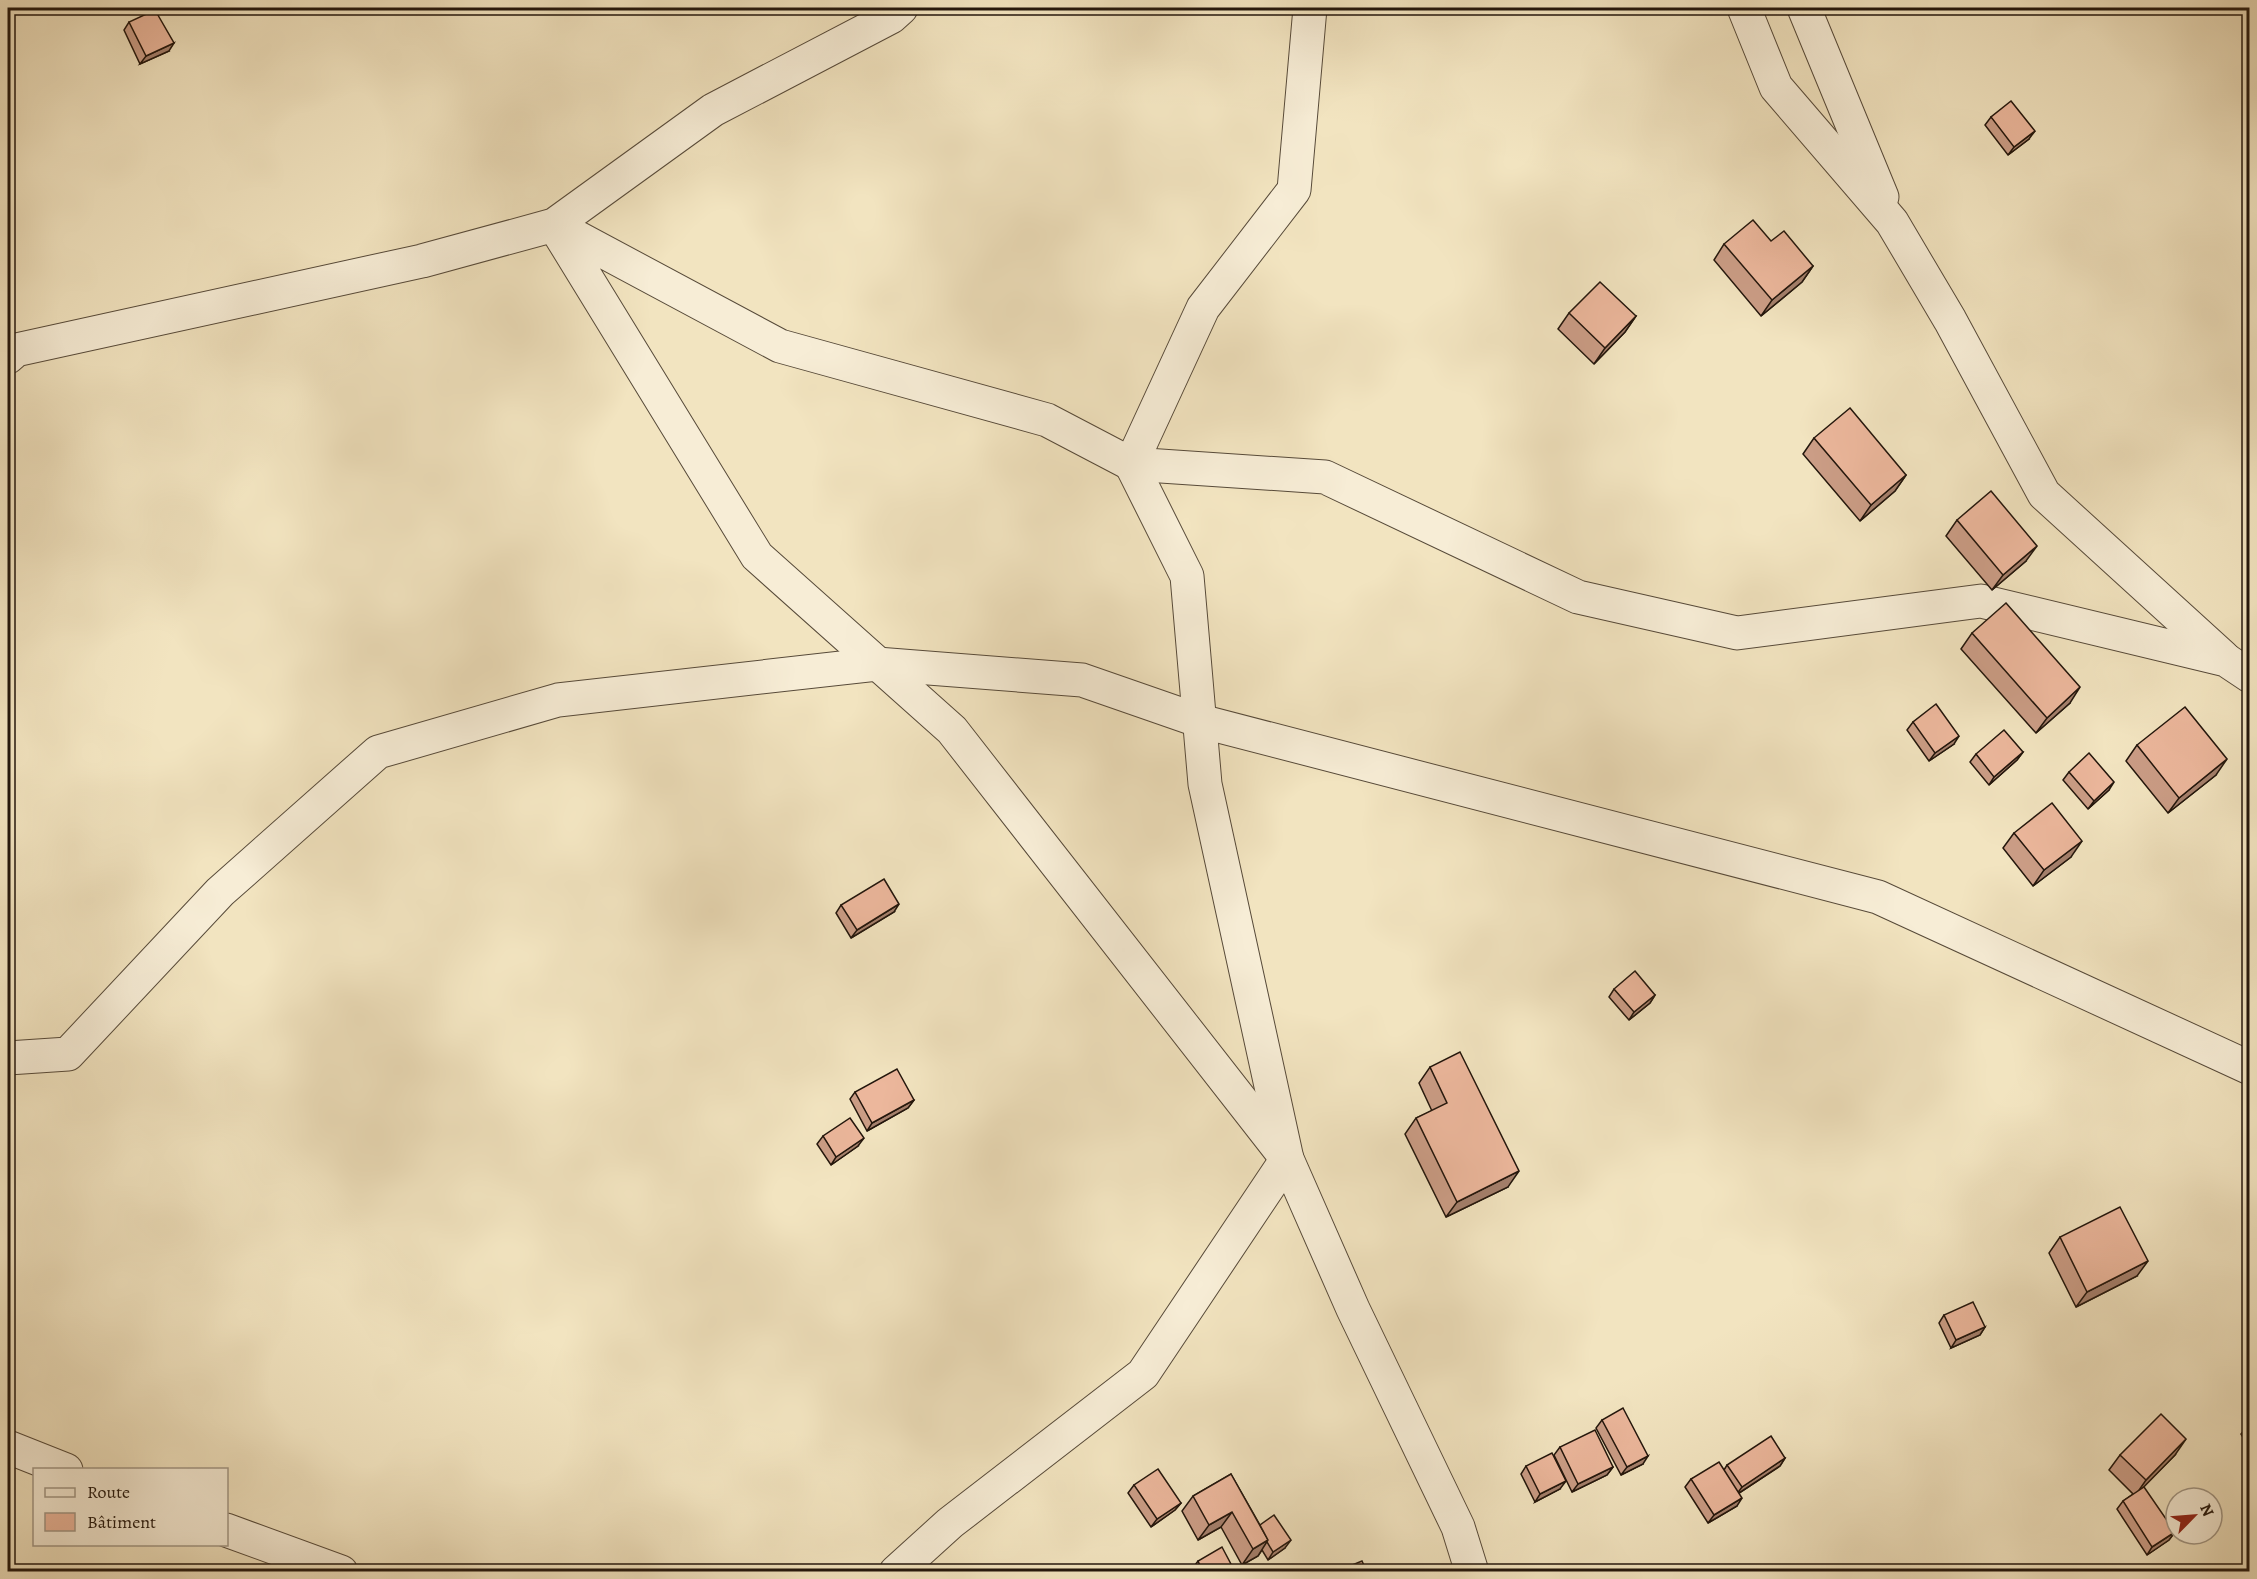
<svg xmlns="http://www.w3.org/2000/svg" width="2257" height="1579" font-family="Alegreya,serif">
<rect width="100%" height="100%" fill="#f2e4c0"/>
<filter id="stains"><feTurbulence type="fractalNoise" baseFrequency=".00333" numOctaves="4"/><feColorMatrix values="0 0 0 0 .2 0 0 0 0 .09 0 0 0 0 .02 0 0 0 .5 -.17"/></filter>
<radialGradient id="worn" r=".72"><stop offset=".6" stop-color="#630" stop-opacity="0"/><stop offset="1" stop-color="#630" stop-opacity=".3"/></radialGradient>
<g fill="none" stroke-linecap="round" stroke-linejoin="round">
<!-- street casing -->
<g stroke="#574a39" stroke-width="35">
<g id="street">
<path d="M1744,8L1776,87L1892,222L1950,320L2044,494L2223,657"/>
<path d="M1804,8L1882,197"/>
<path d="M8,357L16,350L422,261L554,225L713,110L891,17L901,8"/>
<path d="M8,1058L68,1054L220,892L378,752L558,700L877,664L1082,680L1200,721L1878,897L2250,1068"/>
<path d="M8,1447L66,1470"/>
<path d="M226,1530L341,1572"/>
<path d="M896,1572L950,1523L1143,1374L1287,1159L1205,784L1187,576L1131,464L1203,308L1294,190L1310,8"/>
<path d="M1472,1572L1458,1527L1353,1309L1287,1159L952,730L757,556L554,225L780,346L1047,420L1131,464L1325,477L1578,597L1737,633L1981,601L2226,660L2250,676"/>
</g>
</g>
<!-- street -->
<use href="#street" stroke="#f7edd6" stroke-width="33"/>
</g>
<!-- wall -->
<g fill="#cb9d86" stroke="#23160c" stroke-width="1.5">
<path d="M129,22L169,51L140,64L124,30Z"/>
<path d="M1991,117L2029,139L2008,155L1985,125Z"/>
<path d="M1771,241L1813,266L1802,282L1761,316L1714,260L1724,244Z"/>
<path d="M1569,313L1636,316L1625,332L1594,364L1558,329Z"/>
<path d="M1814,438L1906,475L1895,491L1860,521L1803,454Z"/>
<path d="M1957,520L2026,561L1992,590L1946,536Z"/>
<path d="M1972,633L2070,703L2036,733L1961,649Z"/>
<path d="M1913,722L1954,744L1929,761L1907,730Z"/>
<path d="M2137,745L2216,775L2168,813L2126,761Z"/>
<path d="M2023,752L2017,760L1989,785L1970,762L1976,754Z"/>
<path d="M2069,772L2109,790L2088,809L2063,780Z"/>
<path d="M2014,833L2071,857L2033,886L2003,848Z"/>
<path d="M841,905L894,912L851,938L836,913Z"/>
<path d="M1614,989L1655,995L1650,1003L1629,1020L1609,997Z"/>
<path d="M1430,1067L1508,1187L1446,1217L1405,1134L1416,1118L1432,1111L1419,1083Z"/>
<path d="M855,1092L914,1100L908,1108L867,1131L850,1099Z"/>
<path d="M823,1136L858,1146L831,1165L817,1144Z"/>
<path d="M2060,1237L2137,1276L2076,1307L2049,1253Z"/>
<path d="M1944,1315L1985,1327L1980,1335L1951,1348L1939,1323Z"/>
<path d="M1602,1420L1643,1464L1621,1475L1596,1428Z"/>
<path d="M2250,1423V1449L2241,1434Z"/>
<path d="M1560,1447L1613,1467L1607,1475L1572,1492L1554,1455Z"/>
<path d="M2120,1455H2175L2142,1488L2175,1532L2169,1540L2147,1555L2117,1509L2123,1501L2133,1494L2109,1470Z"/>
<path d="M1785,1458L1780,1466L1739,1493L1737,1506L1708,1523L1685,1487L1691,1479L1724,1470L1727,1465Z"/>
<path d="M1526,1466L1560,1489L1535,1502L1521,1474Z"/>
<path d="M1231,1474L1260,1525L1285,1548L1268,1560L1262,1550L1258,1556L1242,1565L1221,1527L1198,1540L1182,1511L1193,1496Z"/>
<path d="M1134,1485L1181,1503L1175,1510L1151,1527L1128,1493Z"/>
<path d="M1198,1561L1232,1566L1228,1572H1193L1192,1569Z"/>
</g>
<!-- shaded-wall -->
<g fill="#a5806d" stroke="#23160c" stroke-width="1.5">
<path d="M174,43L169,51L140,64L146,56Z"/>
<path d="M2035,131L2029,139L2008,155L2014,147Z"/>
<path d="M1813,266L1802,282L1761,316L1772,300Z"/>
<path d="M1636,316L1625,332L1594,364L1605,348Z"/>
<path d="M1906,475L1895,491L1860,521L1871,505Z"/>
<path d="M2037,546L2026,561L1992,590L2003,575Z"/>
<path d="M2080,687L2070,703L2036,733L2047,718Z"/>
<path d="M1959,736L1954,744L1929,761L1935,753Z"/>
<path d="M2023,752L2017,760L1989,785L1994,777Z"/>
<path d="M2227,759L2216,775L2168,813L2179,798Z"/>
<path d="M2114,782L2109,790L2088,809L2094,801Z"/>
<path d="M2082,841L2071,857L2033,886L2044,870Z"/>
<path d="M899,904L894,912L851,938L857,930Z"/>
<path d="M1655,995L1650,1003L1629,1020L1634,1012Z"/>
<path d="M914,1100L908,1108L867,1131L872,1123Z"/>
<path d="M864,1138L858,1146L831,1165L836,1157Z"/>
<path d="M1519,1171L1508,1187L1446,1217L1457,1202Z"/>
<path d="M2148,1261L2137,1276L2076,1307L2087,1292Z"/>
<path d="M1985,1327L1980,1335L1951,1348L1956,1340Z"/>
<path d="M2186,1439L2175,1455L2135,1496L2146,1480Z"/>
<path d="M1648,1456L1643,1464L1621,1475L1627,1467Z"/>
<path d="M1785,1458L1780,1466L1736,1495L1742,1487Z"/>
<path d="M1613,1467L1607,1475L1572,1492L1578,1484Z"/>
<path d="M1566,1481L1560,1489L1535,1502L1540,1494Z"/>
<path d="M1742,1498L1737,1506L1708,1523L1714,1515Z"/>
<path d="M1181,1503L1175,1510L1151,1527L1157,1519Z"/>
<path d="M1232,1512L1221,1527L1198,1540L1209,1525Z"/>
<path d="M2175,1532L2169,1540L2147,1555L2152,1547Z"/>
<path d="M1268,1540L1258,1556L1242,1565L1253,1549Z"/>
<path d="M1291,1540L1285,1548L1268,1560L1273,1552Z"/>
</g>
<!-- building -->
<g fill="#ecb79c" stroke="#23160c" stroke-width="1.5">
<path d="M155,10L174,43L146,56L129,22Z"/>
<path d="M2011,101L2035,131L2014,147L1991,117Z"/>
<path d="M1753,220L1771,241L1784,231L1813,266L1772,300L1724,244Z"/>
<path d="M1600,282L1636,316L1605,348L1569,313Z"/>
<path d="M1850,408L1906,475L1871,505L1814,438Z"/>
<path d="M1991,491L2037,546L2003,575L1957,520Z"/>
<path d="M2006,603L2080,687L2047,718L1972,633Z"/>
<path d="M1936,704L1959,736L1935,753L1913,722Z"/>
<path d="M2185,707L2227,759L2179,798L2137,745Z"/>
<path d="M2004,730L2023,752L1994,777L1976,754Z"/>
<path d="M2089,753L2114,782L2094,801L2069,772Z"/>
<path d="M2052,803L2082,841L2044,870L2014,833Z"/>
<path d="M884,879L899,904L857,930L841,905Z"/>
<path d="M1635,971L1655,995L1634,1012L1614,989Z"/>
<path d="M1460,1052L1519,1171L1457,1202L1416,1118L1447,1103L1430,1067Z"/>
<path d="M897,1069L914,1100L872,1123L855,1092Z"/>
<path d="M850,1118L864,1138L836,1157L823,1136Z"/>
<path d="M2120,1207L2148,1261L2087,1292L2060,1237Z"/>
<path d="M1973,1302L1985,1327L1956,1340L1944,1315Z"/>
<path d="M1623,1408L1648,1456L1627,1467L1602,1420Z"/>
<path d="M2161,1414L2186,1439L2146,1480L2120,1455Z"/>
<path d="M1595,1430L1613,1467L1578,1484L1560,1447Z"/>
<path d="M1771,1436L1785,1458L1742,1487L1727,1465Z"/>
<path d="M1552,1453L1566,1481L1540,1494L1526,1466Z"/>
<path d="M1719,1462L1742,1498L1714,1515L1691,1479Z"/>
<path d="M1158,1469L1181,1503L1157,1519L1134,1485Z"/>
<path d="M1231,1474L1268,1540L1253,1549L1232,1512L1209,1525L1193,1496Z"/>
<path d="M2144,1487L2175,1532L2152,1547L2123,1501Z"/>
<path d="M1274,1515L1291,1540L1273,1552L1267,1542L1268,1540L1260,1525Z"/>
<path d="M1222,1547L1232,1566L1223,1572H1203L1198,1561Z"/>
<path d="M1362,1561L1367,1572H1340V1570Z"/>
</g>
<!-- margin -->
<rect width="2257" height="1579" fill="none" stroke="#f2e4c0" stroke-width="30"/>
<rect x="9" y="9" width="2239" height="1561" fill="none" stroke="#23160c" stroke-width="3"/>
<rect x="15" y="15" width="2227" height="1549" fill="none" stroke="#23160c" stroke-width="1.5"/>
<!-- legend -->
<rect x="33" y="1468" width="195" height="78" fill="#f7edd6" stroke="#a29785" stroke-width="1.5"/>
<rect x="45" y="1488" width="30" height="9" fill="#f7edd6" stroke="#a29785" stroke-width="1.5"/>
<text x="87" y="1498" font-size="18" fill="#23160c">Route</text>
<rect x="45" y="1513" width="30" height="18" fill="#ecb79c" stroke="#a29785" stroke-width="1.5"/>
<text x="87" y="1528" font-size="18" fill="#23160c">Bâtiment</text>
<!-- north arrow -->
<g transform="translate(2194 1516) rotate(65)"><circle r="28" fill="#f7edd6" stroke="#a29785" stroke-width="1.5"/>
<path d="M0-4.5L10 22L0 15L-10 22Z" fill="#8f2418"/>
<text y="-9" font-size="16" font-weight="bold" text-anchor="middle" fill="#23160c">N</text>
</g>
<rect width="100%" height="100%" filter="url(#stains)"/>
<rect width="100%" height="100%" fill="url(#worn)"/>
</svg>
